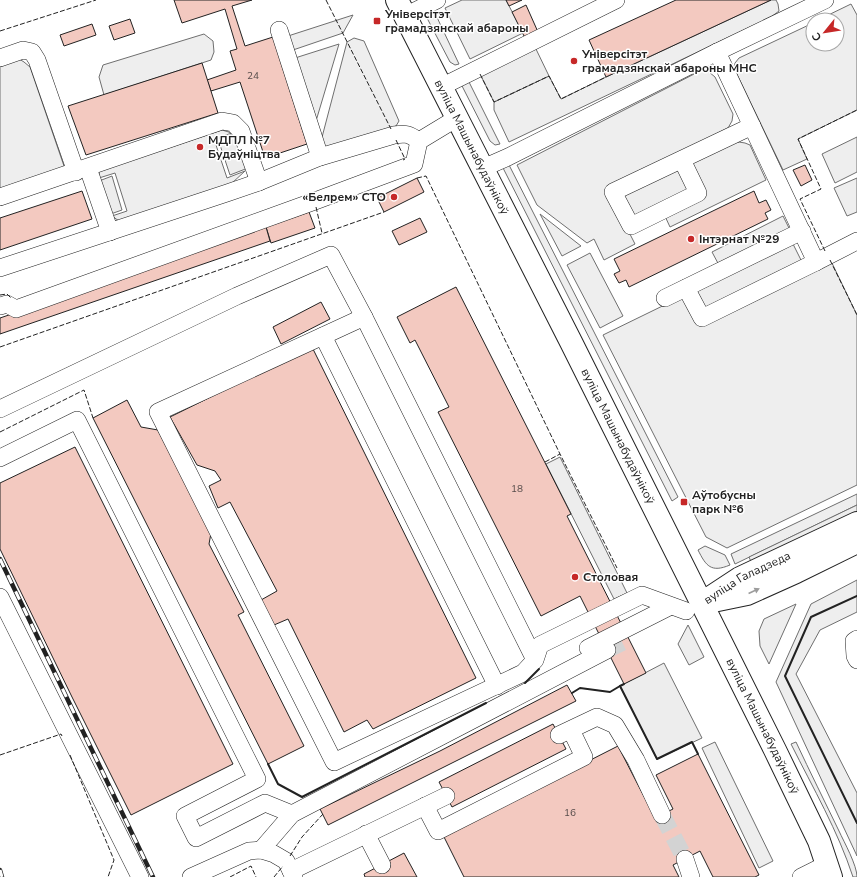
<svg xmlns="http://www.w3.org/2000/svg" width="857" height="877" font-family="'Nunito Sans',sans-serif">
<rect width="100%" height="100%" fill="#fff"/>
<!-- green -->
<g fill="#eee" stroke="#6f6f6f">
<path d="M462,0H506L523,33L470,59L445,8Z"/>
<path d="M771,0H776L778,4L779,11L771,17L509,142L494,110V102L549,76L561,99L606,77Z"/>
<path d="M851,4L857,15V110L798,139L807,159L783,170L734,68L735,63L739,58L813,23V44H837V20H818Z"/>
<path d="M434,11L459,64L455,65L450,62L427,18L429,14Z"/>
<path d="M353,15L343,33L293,50L288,36Z"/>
<path d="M204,34L213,41L214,52L211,60L104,95L99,77L103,65Z"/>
<path d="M354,38L364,41L399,121L396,126L324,149L321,141L347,42Z"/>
<path d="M339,44L316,121L295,58Z"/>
<path d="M16,57L24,62L30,67L64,166L62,171L0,191V63Z"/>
<path d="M700,71L709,72L715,77L733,114L732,121L728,128L607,189L635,244L604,260L594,239L587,243L537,205L517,165Z"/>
<path d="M467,78L500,144L495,145L490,141L460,82Z"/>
<path d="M222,130L232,133L214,139L227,178L245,171L231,184L119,221L112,216L127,211L115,173L99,178V171Z"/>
<path d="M857,137V172L835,183L822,154Z"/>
<path d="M739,142L745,143L750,145L766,180L670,227L664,214L704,195L689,165L733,143Z"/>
<path d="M507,161L678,497L672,501L501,164Z"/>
<path d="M680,168L692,192L635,219L623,195Z"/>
<path d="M857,178V212L847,216L834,188Z"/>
<path d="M540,214L581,246L562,256Z"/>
<path d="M783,216L789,228L786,232L720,267L712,252Z"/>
<path d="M792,242L803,264L702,315L691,293Z"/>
<path d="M590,253L623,316L600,328L567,265Z"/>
<path d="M831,261L857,315V485L727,548L706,537L603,335L685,295L699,324Z"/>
<path d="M857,494V505L735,564L731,554Z"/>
<path d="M705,546L725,555L730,565C711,573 706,566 698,550Z"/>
<path d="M857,580V612L820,630L796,674L857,793V856L776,682L811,604Z"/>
<path d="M796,604L769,664L760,646L759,631L764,619Z"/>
<path d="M688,625L704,657L689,665L678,644Z"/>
<path d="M715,742L773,861L759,868L702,748Z"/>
<path d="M796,742C810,772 825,802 839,831C844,842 857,865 857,877H853C838,831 813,788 791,744Z"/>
</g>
<!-- parking -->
<g fill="#ededed" stroke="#6f6f6f">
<path d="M535,47L549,76L494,102L480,74Z"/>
<path d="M241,131L253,166L230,175L218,139Z"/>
<path d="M112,176L122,210L105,216L94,183Z"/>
<path d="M560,457L627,593L614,599L546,464Z"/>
<path d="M857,505V513L752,564L749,557Z"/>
<path d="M664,663L702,738L657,759L620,686Z"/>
</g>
<!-- building -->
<g fill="#f3c9c0" stroke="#222">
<path d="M174,0H252L232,6L245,46L273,37L307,144L265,158L240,82L211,91L207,80L236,70L230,51L237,49L225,9L182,23Z"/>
<path d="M506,0H522L509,6Z"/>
<path d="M676,0H771L606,77L589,40Z"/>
<path d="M526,5L538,32L525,38L512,12Z"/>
<path d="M130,19L135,33L114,40L109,26Z"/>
<path d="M92,24L96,35L64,46L60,35Z"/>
<path d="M202,63L218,113L86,155L68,106Z"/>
<path d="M805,165L812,180L801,186L793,170Z"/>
<path d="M417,178L424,192L384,212L377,198Z"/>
<path d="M82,191L92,219L0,250V218Z"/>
<path d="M754,191L759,203L766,200L771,210L765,213L768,219L629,287L626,280L619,283L614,274L620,271L614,259Z"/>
<path d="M309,212L315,228L271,243L266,227Z"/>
<path d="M420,218L427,232L399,245L392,231Z"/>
<path d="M266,227L270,241L0,334V318Z"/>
<path d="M456,287L571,514L567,516L646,673L624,684L580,596L541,616L438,412L449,407L415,340L410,343L397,317Z"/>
<path d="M321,302L330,319L281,344L273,327Z"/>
<path d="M312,347L476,678L373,729L367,720L344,732L288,619L274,625L261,600L277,591L230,502L218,508L209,486L221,480L215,471L197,465L170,417Z"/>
<path d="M127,400L141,427L158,430L211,533L209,544L244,612L238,615L304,746L268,764L93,418Z"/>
<path d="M75,447L233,764L131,815L72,697L0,549V483Z"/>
<path d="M567,685L576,701L328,825L320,809L440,751Z"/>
<path d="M553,724L566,749L452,807L439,782Z"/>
<path d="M618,746L655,818L673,809L656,775L698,754L759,875L755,877H713L700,851L673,865L679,877H464L443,835Z"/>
<path d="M404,853L417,877H365L364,874Z"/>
</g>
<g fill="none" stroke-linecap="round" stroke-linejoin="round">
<!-- minor-tunnel -->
<g stroke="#d3d3d3" stroke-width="17" stroke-dasharray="17 8" stroke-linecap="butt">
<path d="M607,650L629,639"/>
<path d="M662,815L685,859"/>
</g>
<!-- minor casing -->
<g stroke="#222" stroke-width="18">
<g id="minor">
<path d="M405,16L437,0"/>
<path d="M279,30L320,157"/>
<path d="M717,52L816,262L857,241"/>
<path d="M0,58L23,50L32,52L37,60L76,172"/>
<path d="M441,87L616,0"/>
<path d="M682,160L698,193L631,226L613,192L752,126"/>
<path d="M88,168L110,232"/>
<path d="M483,168L508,157L717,52L825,0"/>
<path d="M0,197L222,121L233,123L241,131L259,182"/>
<path d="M0,268L227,193L259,182L320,157L394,135C406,133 409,134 419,141"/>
<path d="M686,288L702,318L816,262"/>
<path d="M665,298L802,231"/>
<path d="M0,306L7,304L16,309L315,201L414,164L419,141L457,118"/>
<path d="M323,336L497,686"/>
<path d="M0,409L237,296L331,255L364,317"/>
<path d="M0,458L77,420L257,779L185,816L196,838L265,803L292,814"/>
<path d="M0,597L140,877"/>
<path d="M857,639L854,641L855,656L857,660"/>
<path d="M588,648L671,606"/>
<path d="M535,660L364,317L158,412L334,762L523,673L535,660L540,645L642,595L686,611"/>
<path d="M559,735L597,717L615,725L636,760L662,815"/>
<path d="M425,806L438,831L584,757L571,730"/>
<path d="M366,834L382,865"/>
<path d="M261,850L292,814L607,650"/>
<path d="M685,859L691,877"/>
<path d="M291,871L446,796"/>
<path d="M191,877L249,851L261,850L274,854L286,861L294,877"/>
<path d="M801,877L827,864"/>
</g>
</g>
<!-- major casing -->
<g stroke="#222" stroke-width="24">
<g id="major">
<path id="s1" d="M397,0L571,342L775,750L819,841L831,877"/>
<path d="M713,601L747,594L796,572L857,542"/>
<path id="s2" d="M702,603L740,578L857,523"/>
</g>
</g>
<!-- minor -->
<use href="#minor" stroke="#fff" stroke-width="17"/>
<!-- major -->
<use href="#major" stroke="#fff" stroke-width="22"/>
<!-- rail casing -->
<g stroke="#222" stroke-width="4.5">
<g id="rail">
<path d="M0,559L153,877"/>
<path d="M0,870L2,877"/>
</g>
</g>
<!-- rail -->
<use href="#rail" stroke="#fff" stroke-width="3" stroke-dasharray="9" stroke-linecap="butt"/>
<!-- fence -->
<g stroke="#222" stroke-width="1" stroke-dasharray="5 2" stroke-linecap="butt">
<path d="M326,0L391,129"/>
<path d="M0,31L96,0"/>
<path d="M480,74L494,102L549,76L561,99L606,77"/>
<path d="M396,140L405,159L403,160"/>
<path d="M417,178L426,176L560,454L617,568"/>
<path d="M316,207L322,233"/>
<path d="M825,251L800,199L821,189L798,139L857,110"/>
<path d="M830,260L857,315"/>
<path d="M0,295L7,294L11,298"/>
<path d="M0,347L384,212"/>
<path d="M0,432L84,390L93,418"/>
<path d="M545,462L560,454"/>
<path d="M0,755L61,734L62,736"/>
<path d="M70,755L114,860L108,877"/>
<path d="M290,856L302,837L323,814"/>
<path d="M230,877L251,866L256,877"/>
<path d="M274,877L283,866"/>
</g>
<!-- wall -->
<g stroke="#222" stroke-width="2">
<path d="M857,596L811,617L785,676L857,823"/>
<path d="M525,683L539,669"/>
<path d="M624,684L620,686L657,759L692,742L698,754"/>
<path d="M572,693L580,688L610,692L620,686"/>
<path d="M268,764L278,784L302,797L486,703"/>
</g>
</g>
<!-- one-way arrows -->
<defs><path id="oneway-solid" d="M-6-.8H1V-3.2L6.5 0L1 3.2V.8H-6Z"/></defs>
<use fill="#9c9c9c" href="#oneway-solid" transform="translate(754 591) rotate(-25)"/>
<!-- markers -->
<g fill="#c62828" stroke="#fff" stroke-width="1.5">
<rect x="373" y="17" width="8" height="8" rx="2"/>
<circle cx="574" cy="61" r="4"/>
<circle cx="200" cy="147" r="4"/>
<circle cx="394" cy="197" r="4"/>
<circle cx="691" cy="239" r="4"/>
<rect x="680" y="498" width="8" height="8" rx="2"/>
<circle cx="575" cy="577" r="4"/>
</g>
<g text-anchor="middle" stroke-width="3" stroke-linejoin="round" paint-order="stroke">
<!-- number labels -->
<g font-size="10" fill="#564c4a">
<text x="253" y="79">24</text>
<text x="517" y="492">18</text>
<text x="570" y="816">16</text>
</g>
<!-- poi labels -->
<g font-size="12" font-weight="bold" fill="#222" stroke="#fff" text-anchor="start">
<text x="385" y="18">Універсітэт<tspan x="385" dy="14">грамадзянскай абароны</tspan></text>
<text x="582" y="58">Універсітэт<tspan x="582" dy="14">грамадзянскай абароны МНС</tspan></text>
<text x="208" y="144">МДПЛ №7<tspan x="208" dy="14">Будаўніцтва</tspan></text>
<text x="386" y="201" text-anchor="end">«Белрем» СТО</text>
<text x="699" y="243">Інтэрнат №29</text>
<text x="692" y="499">Аўтобусны<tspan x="692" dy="14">парк №6</tspan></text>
<text x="583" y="581">Столовая</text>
</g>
<!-- street labels -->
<g font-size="12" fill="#222" stroke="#fff">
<text dy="4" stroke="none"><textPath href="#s1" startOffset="165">вуліца Машынабудаўнікоў</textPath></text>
<text dy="4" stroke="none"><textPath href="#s1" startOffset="489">вуліца Машынабудаўнікоў</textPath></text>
<text dy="4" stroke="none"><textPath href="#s2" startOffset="52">вуліца Галадзеда</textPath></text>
<text dy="4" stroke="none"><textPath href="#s1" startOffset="813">вуліца Машынабудаўнікоў</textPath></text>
</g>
</g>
<!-- north arrow -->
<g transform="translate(825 32) rotate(240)"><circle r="19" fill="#ffffff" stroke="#a7a7a7"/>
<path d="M0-3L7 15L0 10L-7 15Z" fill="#c62828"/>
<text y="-6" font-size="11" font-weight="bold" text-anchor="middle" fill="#222222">С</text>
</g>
</svg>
